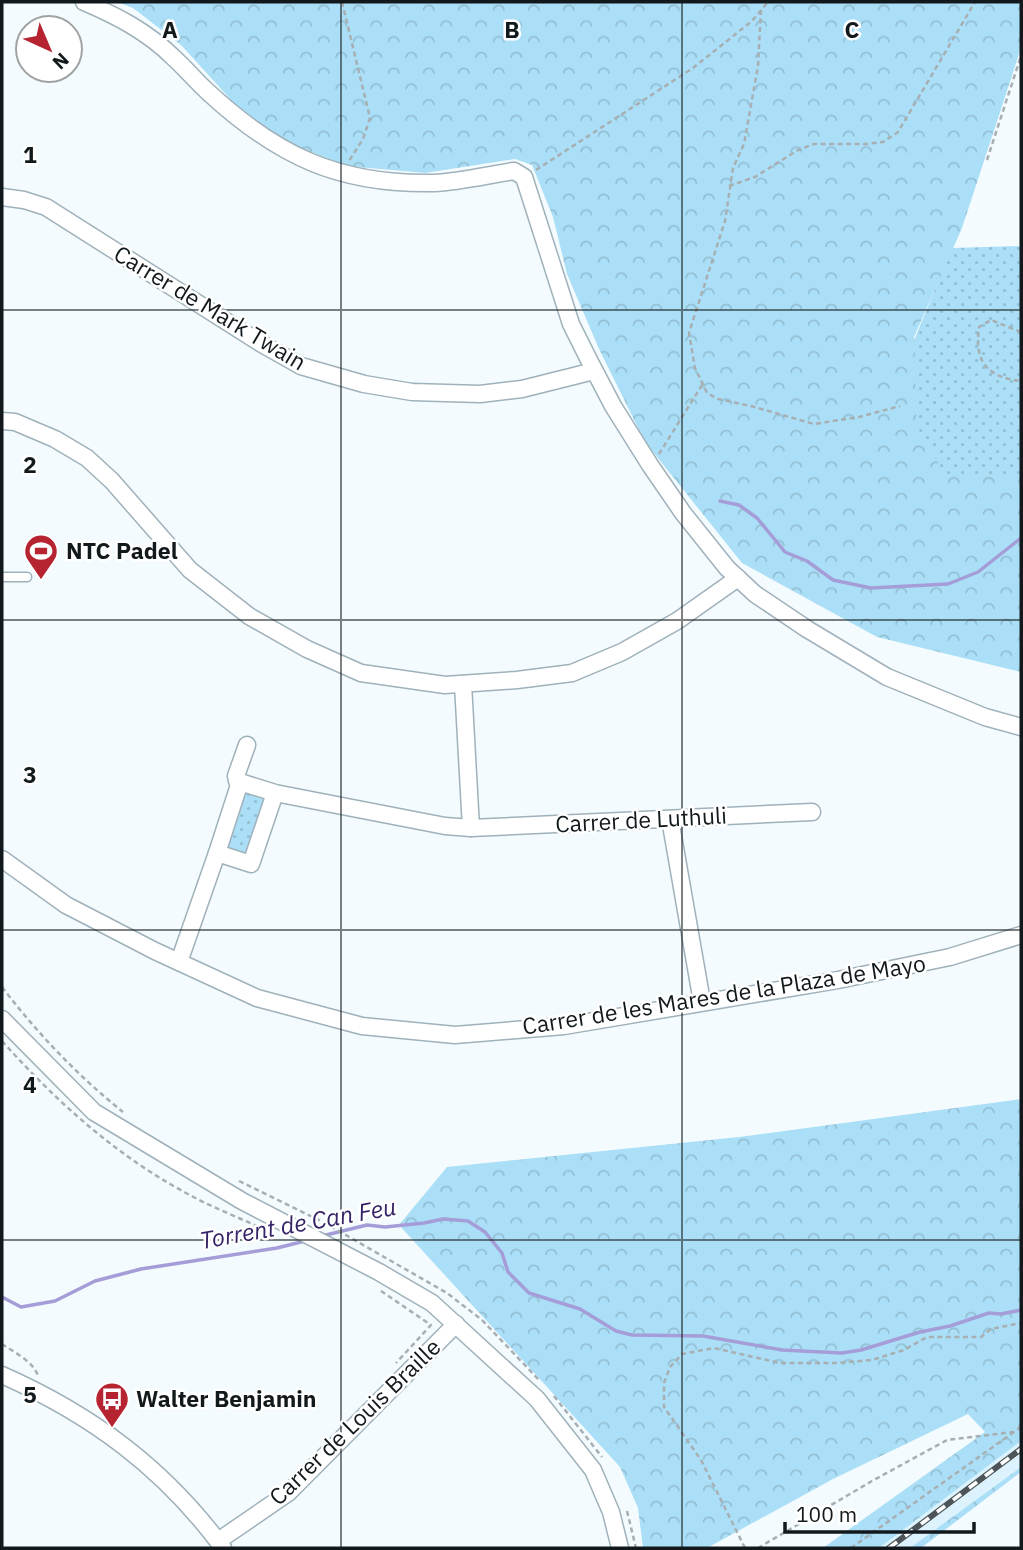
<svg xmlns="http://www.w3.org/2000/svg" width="1023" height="1550" font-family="'IBM Plex Sans',sans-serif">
<defs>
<pattern id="green-dots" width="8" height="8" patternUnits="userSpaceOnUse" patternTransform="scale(1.75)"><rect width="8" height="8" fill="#abdff7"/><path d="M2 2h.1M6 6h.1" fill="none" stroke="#92bfd3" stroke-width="1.8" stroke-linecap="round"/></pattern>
<pattern id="forest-crowns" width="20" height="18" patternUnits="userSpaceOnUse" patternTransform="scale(1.75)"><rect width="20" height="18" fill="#abdff7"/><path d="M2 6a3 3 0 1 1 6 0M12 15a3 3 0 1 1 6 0" fill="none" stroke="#92bfd3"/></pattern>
</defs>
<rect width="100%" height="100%" fill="#f3fbfe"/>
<!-- built -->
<path fill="#dcf2fc" d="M1021,1441V1467L910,1548H879Z"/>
<!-- green -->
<g fill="url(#green-dots)">
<path d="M1021,246V482L932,479L919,457L906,360L952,248Z"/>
<path d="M242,791L267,799L248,857L223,849Z"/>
</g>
<!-- forest -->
<g fill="url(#forest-crowns)">
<path d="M117,2H1021V48L962,228L914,337L917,427L946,476L1021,475V672L877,637L742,563L645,442L599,349L567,274L553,217L532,165L515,159L425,173L347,166L275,138L232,101L182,46L133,8Z"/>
<path d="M1021,1099V1441L879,1548H823L985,1432L968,1414L833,1479L707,1548H643L638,1508L620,1467L399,1225L447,1167L739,1137Z"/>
<path d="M1021,1467V1472L921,1548H910Z"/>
</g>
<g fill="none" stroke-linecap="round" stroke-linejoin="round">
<!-- stream -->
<g stroke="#a59dd7" stroke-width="3.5">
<path d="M720,501L739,505L757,518L785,552L807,561L833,580L871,588L948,584L978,572L1021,538"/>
<path d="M322,1236L367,1225L385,1227L424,1223L443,1219L468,1221L485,1232L502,1253L508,1272L529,1293L580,1309L616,1331L632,1335L703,1336L782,1350L842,1353L861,1350L920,1332L950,1326L989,1313L1001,1314L1021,1310"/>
<path d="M2,1297L21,1307L55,1301L95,1281L141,1269L277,1248L305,1241"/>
</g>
<!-- lane casing -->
<g stroke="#9fb1ba" stroke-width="11">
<path id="lane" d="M2,577H27"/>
</g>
<!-- street casing -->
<g stroke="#9fb1ba" stroke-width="19">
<g id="street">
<path d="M84,2C117,16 148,32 174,58C186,69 196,81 208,92C277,156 339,185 434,183C460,182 488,175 514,171L524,177L571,324L590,362L613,406L650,465L683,513L727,568L755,594L807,629L887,677L985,717L1021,727"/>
<path d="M2,197L24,200L46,207L262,344L301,366L364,384L412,392L480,394L522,389L594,371"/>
<path d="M2,421L15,422L55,439L87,458L112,481L190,570L249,616L307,649L361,673L445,685L517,680L572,673L622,652L677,621L738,578"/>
<path d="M463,684L471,828"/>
<path d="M240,782L237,781L236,776L247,745"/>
<path d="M275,793L251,864L217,853L240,782L275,793L445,826L471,828L812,812"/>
<path d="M670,819L702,1002"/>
<path d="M2,859L66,905L155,951L257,998L362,1026L455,1035L564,1026L838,980L950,957L1021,935"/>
<path d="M179,962L217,853"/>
<path d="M2,1019L94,1112L242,1201L379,1272L432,1303L537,1399L593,1470L611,1512L620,1548"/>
<path d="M2,1375C92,1415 164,1468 223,1548"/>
<path d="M218,1541L288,1493L456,1324"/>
</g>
</g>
<!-- path -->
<g stroke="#a7afb2" stroke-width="2.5" stroke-dasharray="5 3.5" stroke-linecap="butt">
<path d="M342,2L370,118L363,139L349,161"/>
<path d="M761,10L758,66L744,144L733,168L725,221L689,333L695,368L707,393L718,399L751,406L814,424L859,417L900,406"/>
<path d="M987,160L1021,56"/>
<path d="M536,170L693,68L752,21L768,2"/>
<path d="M729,186L755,177L798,150L814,144H866L883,142L898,132L975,2"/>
<path d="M1021,332L991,320L979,327C974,362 987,377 1021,381"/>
<path d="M659,454L702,385"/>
<path d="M2,987C38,1034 77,1075 123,1112"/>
<path d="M2,1041C56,1101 114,1154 186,1193C211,1207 238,1217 263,1229"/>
<path d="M239,1181L323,1222L447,1293L482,1320L540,1381"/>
<path d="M381,1291L431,1325L396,1363"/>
<path d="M2,1344C14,1352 34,1362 38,1376"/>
<path d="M554,1396L602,1457"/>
<path d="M627,1511L636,1548"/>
<path d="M745,1548L701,1460L664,1407V1383L670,1367L682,1354L714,1348L780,1363H838L872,1360L904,1350L927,1337H981L991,1329L1021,1323"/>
<path d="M758,1548L872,1481L947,1440L1013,1432"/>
<path d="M851,1548L1021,1427"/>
</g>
<!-- lane -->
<use href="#lane" stroke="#fff" stroke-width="8"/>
<!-- street -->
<use href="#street" stroke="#fff" stroke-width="16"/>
<!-- rail casing -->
<g stroke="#4d5558" stroke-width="6">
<path id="rail" d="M889,1548L1021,1449"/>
</g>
<!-- rail -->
<use href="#rail" stroke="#fff" stroke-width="3.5" stroke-dasharray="10" stroke-linecap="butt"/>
</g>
<!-- grid -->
<path fill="none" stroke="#12191c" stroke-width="2" stroke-opacity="0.55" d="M341,2V1548M682,2V1548M2,310H1021M2,620H1021M2,930H1021M2,1240H1021"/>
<!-- icons -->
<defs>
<g id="stadium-pin" transform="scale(1.75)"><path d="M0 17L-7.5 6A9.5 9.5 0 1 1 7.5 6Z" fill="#b52430" stroke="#fff"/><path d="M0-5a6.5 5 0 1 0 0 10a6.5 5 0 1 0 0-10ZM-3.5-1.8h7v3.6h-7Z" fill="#fff"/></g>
<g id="bus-pin" transform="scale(1.75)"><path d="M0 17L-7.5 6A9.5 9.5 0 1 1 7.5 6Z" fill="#b52430" stroke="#fff"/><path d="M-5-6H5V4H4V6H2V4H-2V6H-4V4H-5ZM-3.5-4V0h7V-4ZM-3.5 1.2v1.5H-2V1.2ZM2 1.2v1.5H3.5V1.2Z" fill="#fff"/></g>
</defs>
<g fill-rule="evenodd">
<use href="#stadium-pin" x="41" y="551"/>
<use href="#bus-pin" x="112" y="1399"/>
</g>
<g text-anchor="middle" stroke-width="5" stroke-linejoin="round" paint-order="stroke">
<!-- street labels -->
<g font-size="23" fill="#12191c" stroke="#fff">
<text transform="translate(210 308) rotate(31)" y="8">Carrer de Mark Twain</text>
<text transform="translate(641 820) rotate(-3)" y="8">Carrer de Luthuli</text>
<text transform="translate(724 995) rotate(-9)" y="8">Carrer de les Mares de la Plaza de Mayo</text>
<text transform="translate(355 1422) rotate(-44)" y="8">Carrer de Louis Braille</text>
</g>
<!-- poi labels -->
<g font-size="23" font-weight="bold" fill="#12191c" stroke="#fff" text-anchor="start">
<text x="66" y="559">NTC Padel</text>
<text x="136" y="1407">Walter Benjamin</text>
</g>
<!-- water labels -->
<g font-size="24" font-style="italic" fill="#342367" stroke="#fff">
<text transform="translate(298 1224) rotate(-10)" y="8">Torrent de Can Feu</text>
</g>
</g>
<g font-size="23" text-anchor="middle" font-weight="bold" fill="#12191c" stroke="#fff" stroke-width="5" stroke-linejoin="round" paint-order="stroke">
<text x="170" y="38">A</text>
<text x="512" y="38">B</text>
<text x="852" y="38">C</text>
<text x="30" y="163">1</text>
<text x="30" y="473">2</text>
<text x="30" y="783">3</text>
<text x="30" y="1093">4</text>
<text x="30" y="1403">5</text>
</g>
<!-- border -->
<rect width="1023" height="1550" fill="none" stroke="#12191c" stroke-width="7"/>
<!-- north arrow -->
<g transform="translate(49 49) rotate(136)"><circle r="33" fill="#ffffff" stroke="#a0a3a4" stroke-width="2"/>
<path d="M0-5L12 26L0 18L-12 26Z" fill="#b52430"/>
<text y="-10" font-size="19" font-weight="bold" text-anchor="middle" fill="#12191c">N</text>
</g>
<!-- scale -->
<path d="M785 1522v10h189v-10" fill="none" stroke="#12191c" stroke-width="3.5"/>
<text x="796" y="1522" font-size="21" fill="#12191c" stroke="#ffffff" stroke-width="5" paint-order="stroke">100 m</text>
</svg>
